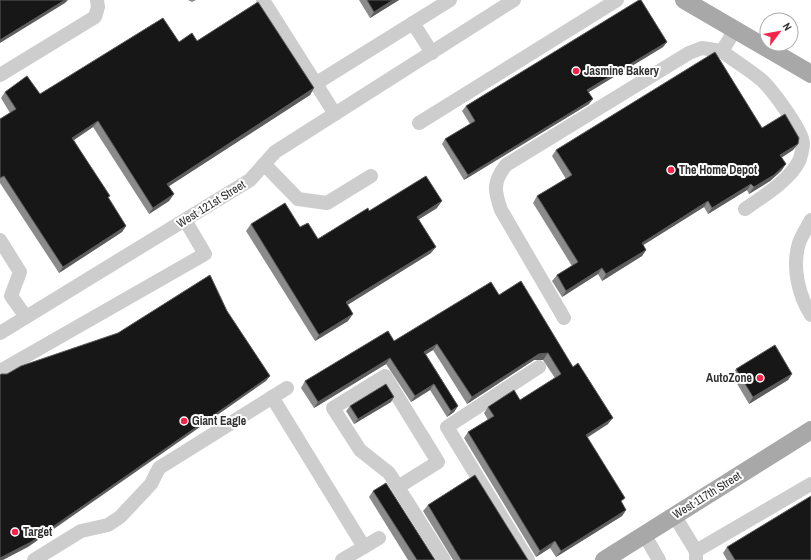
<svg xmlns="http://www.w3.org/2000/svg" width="811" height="560" font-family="'Archivo Narrow',sans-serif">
<rect width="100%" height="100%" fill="#fff"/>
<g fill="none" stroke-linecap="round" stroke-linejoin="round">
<!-- minor -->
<g stroke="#cdcdcd" stroke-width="14">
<path d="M263,0L335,114"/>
<path d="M413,23L432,53"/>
<path d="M735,30L722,51C734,61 747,68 759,78C770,86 802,130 803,143C803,147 801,157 799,161C790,180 762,197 745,209"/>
<path d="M0,75L95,17L98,7L97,0"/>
<path d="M315,84L450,0"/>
<path d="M419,123L617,0"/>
<path d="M264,164L298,199L327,203L371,176"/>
<path d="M811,220C807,227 802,235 799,243C792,266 798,295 811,315"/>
<path d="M0,240L20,272L11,296L26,317"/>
<path d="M564,318L501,210C494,190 493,182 506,165L689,53L702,48L722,51"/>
<path d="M0,333L250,180L275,152L514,0"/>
<path d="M0,371L205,254L185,220"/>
<path d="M272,397L364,547"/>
<path d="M398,487L438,462L385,376L333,408L360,450L389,473L444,560"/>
<path d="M674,515L696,551V560"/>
<path d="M644,534L659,560"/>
<path d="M696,551L811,484"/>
<path d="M34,560L81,531L108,525L120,517L151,484L159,468L287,388"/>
<path d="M342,560L379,538"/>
<path d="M528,560L447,427L539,367"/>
</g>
<!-- major -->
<g stroke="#a8a8a8" stroke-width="18">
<path d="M684,0L811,74"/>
<path d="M604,560L811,430"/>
</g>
</g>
<!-- wall -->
<g fill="#8b8b8b">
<path d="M188,0H196L192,2Z"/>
<path d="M359,0H399L370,18Z"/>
<path d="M197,41L314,88L310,95L169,186L174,194L169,201L149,214L93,127L74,140L108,198L126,226L122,232L59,273L0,183V119L10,113L1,98L5,92L40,94L179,42Z"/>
<path d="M667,42L663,47L589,92V104L464,180L442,144L445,139L470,124L462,111L466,106Z"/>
<path d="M762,128L798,144L793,150L781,158L786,164L781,171L770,181L749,194L747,190L708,214L704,207L643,245L646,250L642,256L602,281L598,274L562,297L552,281L557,275L572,266L533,203L537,196L566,179L552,156L556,150Z"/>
<path d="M437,208L419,219L431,253L347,305L348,321L315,341L246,231L251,224L318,239L369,211Z"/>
<path d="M499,295L608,424L587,438L622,503L626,510L622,516L556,557L550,548L536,557L464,438L468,432L488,420L484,413L488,407L520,400L555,378L543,360H534L467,404L433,350L426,354L458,406L454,412L447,417L430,390L411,402L386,364L314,408L301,388L305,381Z"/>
<path d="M736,369L792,374L788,380L749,404L732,375Z"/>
<path d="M391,402L354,424L346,411L350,406Z"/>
<path d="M373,491L435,560H408L369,497Z"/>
<path d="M428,505L528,560H453L423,511Z"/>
<path d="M727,547L811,560H727L723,553Z"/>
</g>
<!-- shaded-wall -->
<g fill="#5d5d5d">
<path d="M65,0H68L65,3L0,43V40Z"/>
<path d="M393,0H399L370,18L374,12Z"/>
<path d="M667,42L663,47L584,95L587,90Z"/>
<path d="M314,88L310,95L163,190L167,184Z"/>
<path d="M593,99L589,104L464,180L468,175Z"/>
<path d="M98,121L93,127L68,144L72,138Z"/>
<path d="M798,144L793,150L776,161L780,155Z"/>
<path d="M786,164L781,171L770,181L749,194L754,187Z"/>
<path d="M751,184L747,190L708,214L712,208Z"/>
<path d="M174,194L169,201L149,214L153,208Z"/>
<path d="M442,201L437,208L413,223L417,217Z"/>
<path d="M708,201L704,207L637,249L642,243Z"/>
<path d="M126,226L122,232L59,273L63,267Z"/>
<path d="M436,247L431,253L341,309L346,302Z"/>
<path d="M646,250L642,256L602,281L606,274Z"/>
<path d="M602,268L598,274L562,297L566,291Z"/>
<path d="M353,314L348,321L315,341L319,335Z"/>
<path d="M437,344L433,350L420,358L424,352Z"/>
<path d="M548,353L543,360H534L467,404L472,397L539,354Z"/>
<path d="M390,358L386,364L314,408L318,402Z"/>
<path d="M792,374L788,380L749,404L753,397Z"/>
<path d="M270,376L266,381L28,547L3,560H0V558Z"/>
<path d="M434,384L430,390L411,402L415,396Z"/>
<path d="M394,397L391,402L354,424L358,419Z"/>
<path d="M458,406L454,412L447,417L451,411Z"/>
<path d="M613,418L608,424L581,441L586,435Z"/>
<path d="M626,510L622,516L556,557L561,551Z"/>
<path d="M555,541L550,548L536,557L540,551Z"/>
</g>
<!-- building -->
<g fill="#171717" stroke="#5d5d5d">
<path d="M0,0H65L0,40Z"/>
<path d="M367,0H393L374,12Z"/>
<path d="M639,0H641L667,42L587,90L593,99L468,175L445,139L475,121L466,106Z"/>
<path d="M258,2L314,88L167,184L174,194L153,208L98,121L72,138L110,196L108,197L126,226L63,267L4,176L0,178V119L16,109L5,92L27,76L40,94L163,18L179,42L192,33L197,41Z"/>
<path d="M715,52L762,128L785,114L799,138L798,144L780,155L786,164L774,175L754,187L751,184L712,208L708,201L642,243L646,250L606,274L602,268L566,291L557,275L578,262L537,196L572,175L556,150Z"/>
<path d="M426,176L442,201L417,217L436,247L346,302L353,314L319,335L251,224L285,203L300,227L308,223L318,239L368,208L369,211Z"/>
<path d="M210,275L227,311L270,376L31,542L0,558V375L1,374H7L21,366L118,333Z"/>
<path d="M521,281L573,367L578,363L613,418L586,435L625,498L621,501L626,510L561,551L555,541L540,551L468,432L494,416L488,407L514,390L520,400L561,374L548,353L539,354L472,397L437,344L424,352L458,406L451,411L434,384L415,396L390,358L318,402L305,381L388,331L394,341L491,282L499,295Z"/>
<path d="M775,345L792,374L753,397L736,369Z"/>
<path d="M386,384L394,397L358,419L350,406Z"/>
<path d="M475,475L528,560H461L428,505Z"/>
<path d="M386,483L435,560H417L373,491Z"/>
<path d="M811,496V560H735L727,547Z"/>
</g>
<!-- markers -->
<g fill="#f72349" stroke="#fff" stroke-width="1.5">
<circle cx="576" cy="71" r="4"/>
<circle cx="671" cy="170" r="4"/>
<circle cx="760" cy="378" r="4"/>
<circle cx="184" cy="421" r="4"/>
<circle cx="15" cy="532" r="4"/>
</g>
<g text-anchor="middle" stroke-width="4" stroke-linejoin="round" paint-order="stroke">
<!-- poi labels -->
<g font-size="12" font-weight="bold" fill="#303030" stroke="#fff" text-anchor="start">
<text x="584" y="75">Jasmine Bakery</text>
<text x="679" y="174">The Home Depot</text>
<text x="752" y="382" text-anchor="end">AutoZone</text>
<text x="192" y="425">Giant Eagle</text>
<text x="23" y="536">Target</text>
</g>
<!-- street labels -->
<g font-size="12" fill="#303030" stroke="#fff">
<text transform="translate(211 204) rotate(-32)" y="4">West 121st Street</text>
<text transform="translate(707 495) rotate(-32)" y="4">West 117th Street</text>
</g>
</g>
<!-- north arrow -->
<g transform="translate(779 32) rotate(58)"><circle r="19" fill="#ffffff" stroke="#acacac"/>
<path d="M0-3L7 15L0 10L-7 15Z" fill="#f72349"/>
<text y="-6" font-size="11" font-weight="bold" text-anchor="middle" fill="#303030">N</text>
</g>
</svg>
